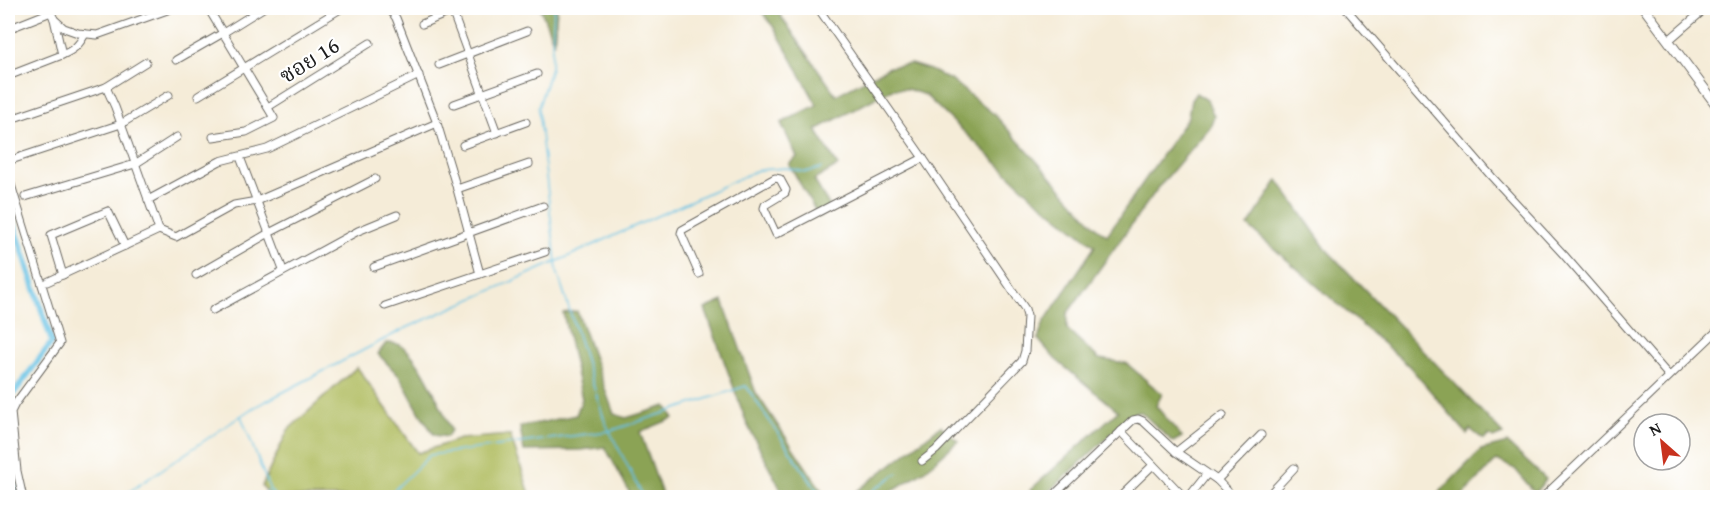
<svg xmlns="http://www.w3.org/2000/svg" width="1725" height="505" font-family="'Gentium Book Plus','Noto Serif Thai',serif">
<rect width="100%" height="100%" fill="#fff"/>
<filter id="ink" filterUnits="userSpaceOnUse"><feTurbulence type="fractalNoise" baseFrequency=".0167" numOctaves="2"/><feDisplacementMap in="SourceGraphic" scale="12" xChannelSelector="R" yChannelSelector="G"/><feConvolveMatrix kernelMatrix="1 2 1 2 8 2 1 2 1" color-interpolation-filters="sRGB"/></filter>
<filter id="wash" filterUnits="userSpaceOnUse"><feTurbulence type="fractalNoise" baseFrequency=".008" numOctaves="4" result="noise"/><feDisplacementMap in="SourceGraphic" scale="24" xChannelSelector="R" yChannelSelector="G"/><feGaussianBlur stdDeviation="1.35" result="paint"/><feColorMatrix in="noise" values="0 0 0 0 0 0 0 0 0 0 0 0 0 0 0 0 0 1.4 0 .05"/><feComposite in="paint" operator="in"/></filter>
<g filter="url(#wash)">
<rect width="100%" height="100%" fill="#f5ecd8"/>
<!-- green -->
<path fill="#afbb5d" stroke="#666c3c" stroke-width="1.5" d="M357,367L418,453L460,439L510,435L531,497H271L262,486L288,430Z"/>
<!-- forest -->
<g fill="#8ba354" stroke="#546038" stroke-width="1.5">
<path d="M540,8H557L554,43Z"/>
<path d="M759,8H775L836,95L889,67L911,64L930,70L952,81L995,115L1098,229L1107,235L1188,117L1191,100L1196,93L1207,100L1214,116L1210,127L1158,188L1067,314V329L1099,359L1126,363L1162,394L1156,406L1182,437L1173,442L1141,412H1135L1049,492L1054,497H1035L1030,490L1118,411L1055,359L1038,339L1044,322L1095,246L1034,198L925,95L907,89H892L816,130L838,166L814,180L832,210L819,217L789,164L797,157L781,123L817,105L775,29Z"/>
<path d="M1278,180L1326,249L1503,434L1493,438L1489,435L1484,440L1470,429L1467,434L1409,366L1248,226Z"/>
<path d="M723,301L756,393L826,497H782V492L747,424L705,309Z"/>
<path d="M577,311L614,414L626,418L666,406L674,418L640,432L663,497H632L605,447L581,450L524,451L520,427L576,415L582,399L563,313Z"/>
<path d="M386,343C391,343 396,343 400,345C420,355 442,409 451,430L447,437L434,435L420,413L400,377L378,354Z"/>
<path d="M941,426L958,441L924,471L882,497L848,498Z"/>
<path d="M1507,443L1546,479L1535,493L1515,469L1497,460L1461,497H1435L1481,450Z"/>
</g>
<g fill="none" stroke-linecap="round" stroke-linejoin="round">
<!-- stream -->
<g stroke="#66c2e4" stroke-width="1.5">
<path d="M554,8L551,68L538,108L557,271L605,422L644,498"/>
<path d="M241,416L270,490L276,498"/>
<path d="M120,498L251,409L404,329L556,262L758,170L786,168L806,172L822,168"/>
<path d="M259,498L268,491"/>
<path d="M386,498L430,455L610,431L746,386L822,498"/>
<path d="M862,498L898,473"/>
</g>
<!-- canal -->
<g stroke="#66c2e4" stroke-width="6">
<path d="M8,205L52,342L8,401"/>
<path d="M8,445L16,498"/>
</g>
</g>
</g>
<g filter="url(#ink)">
<g fill="none" stroke-linecap="round" stroke-linejoin="round">
<!-- minor casing -->
<g stroke="#68655e" stroke-width="9">
<g id="minor">
<path d="M49,8L54,19L64,28L78,33L97,35L173,8"/>
<path d="M208,8L274,118L246,132L213,137"/>
<path d="M389,8L396,18L437,123L457,189L480,274"/>
<path d="M451,8L497,133"/>
<path d="M818,8L923,158L1025,309L1027,316L1025,351L1022,361L936,450L922,461"/>
<path d="M1351,8L1348,11L1492,177L1564,255L1669,376"/>
<path d="M422,24L452,11"/>
<path d="M8,29L51,12"/>
<path d="M1669,40L1706,8"/>
<path d="M62,55C74,50 79,45 85,34"/>
<path d="M176,60L223,33L263,8"/>
<path d="M439,65L527,31"/>
<path d="M8,76L62,55L54,19"/>
<path d="M106,87L115,107L159,230L176,237L234,205L257,201L437,123"/>
<path d="M198,96L342,8"/>
<path d="M454,104L537,74"/>
<path d="M268,107L370,43"/>
<path d="M8,120L106,87L146,62"/>
<path d="M463,145L526,122"/>
<path d="M240,157L283,270"/>
<path d="M11,160L121,124L169,95"/>
<path d="M8,175L60,343L15,404L11,412L17,471L23,498"/>
<path d="M457,189L529,164"/>
<path d="M25,197L135,164L177,137"/>
<path d="M148,200L220,161L267,149L419,75"/>
<path d="M374,267L543,206"/>
<path d="M699,274L681,233L682,230L775,178L780,179L786,190L785,193L765,205L764,208L776,234L923,158"/>
<path d="M63,275L51,235L108,211L125,246"/>
<path d="M196,275L269,233L375,179"/>
<path d="M47,282L159,230"/>
<path d="M385,306L545,252"/>
<path d="M213,310L358,231L397,215"/>
<path d="M1121,431L1185,498"/>
<path d="M1176,452L1217,480L1234,498"/>
<path d="M1217,480L1261,435"/>
<path d="M1057,498L1056,494L1058,491L1133,420L1138,419L1143,421L1176,452L1223,415"/>
<path d="M1119,498L1153,465"/>
<path d="M1188,498L1207,474"/>
<path d="M1266,498L1294,468"/>
<path d="M1542,498L1718,330"/>
</g>
</g>
<!-- tertiary casing -->
<g stroke="#68655e" stroke-width="11">
<path id="tertiary" d="M1644,8L1718,107"/>
</g>
<!-- minor -->
<use href="#minor" stroke="#fff" stroke-width="7"/>
<!-- tertiary -->
<use href="#tertiary" stroke="#fff" stroke-width="9"/>
</g>
</g>
<g text-anchor="middle" stroke-width="4.5" stroke-linejoin="round" paint-order="stroke">
<!-- street labels -->
<g font-size="22" fill="#1c1c1c" stroke="#fff">
<text transform="translate(309 60) rotate(-32)" y="8">ซอย 16</text>
</g>
</g>
<!-- margin -->
<rect width="1725" height="505" fill="none" stroke="#fff" stroke-width="30"/>
<!-- north arrow -->
<g transform="translate(1662 442) rotate(332)"><circle r="28" fill="#ffffff" stroke="#a4a4a4" stroke-width="1.5"/>
<path d="M0-4.5L10 22L0 15L-10 22Z" fill="#c8321e"/>
<text y="-9" font-size="16" font-weight="bold" text-anchor="middle" fill="#1c1c1c">N</text>
</g>
</svg>
